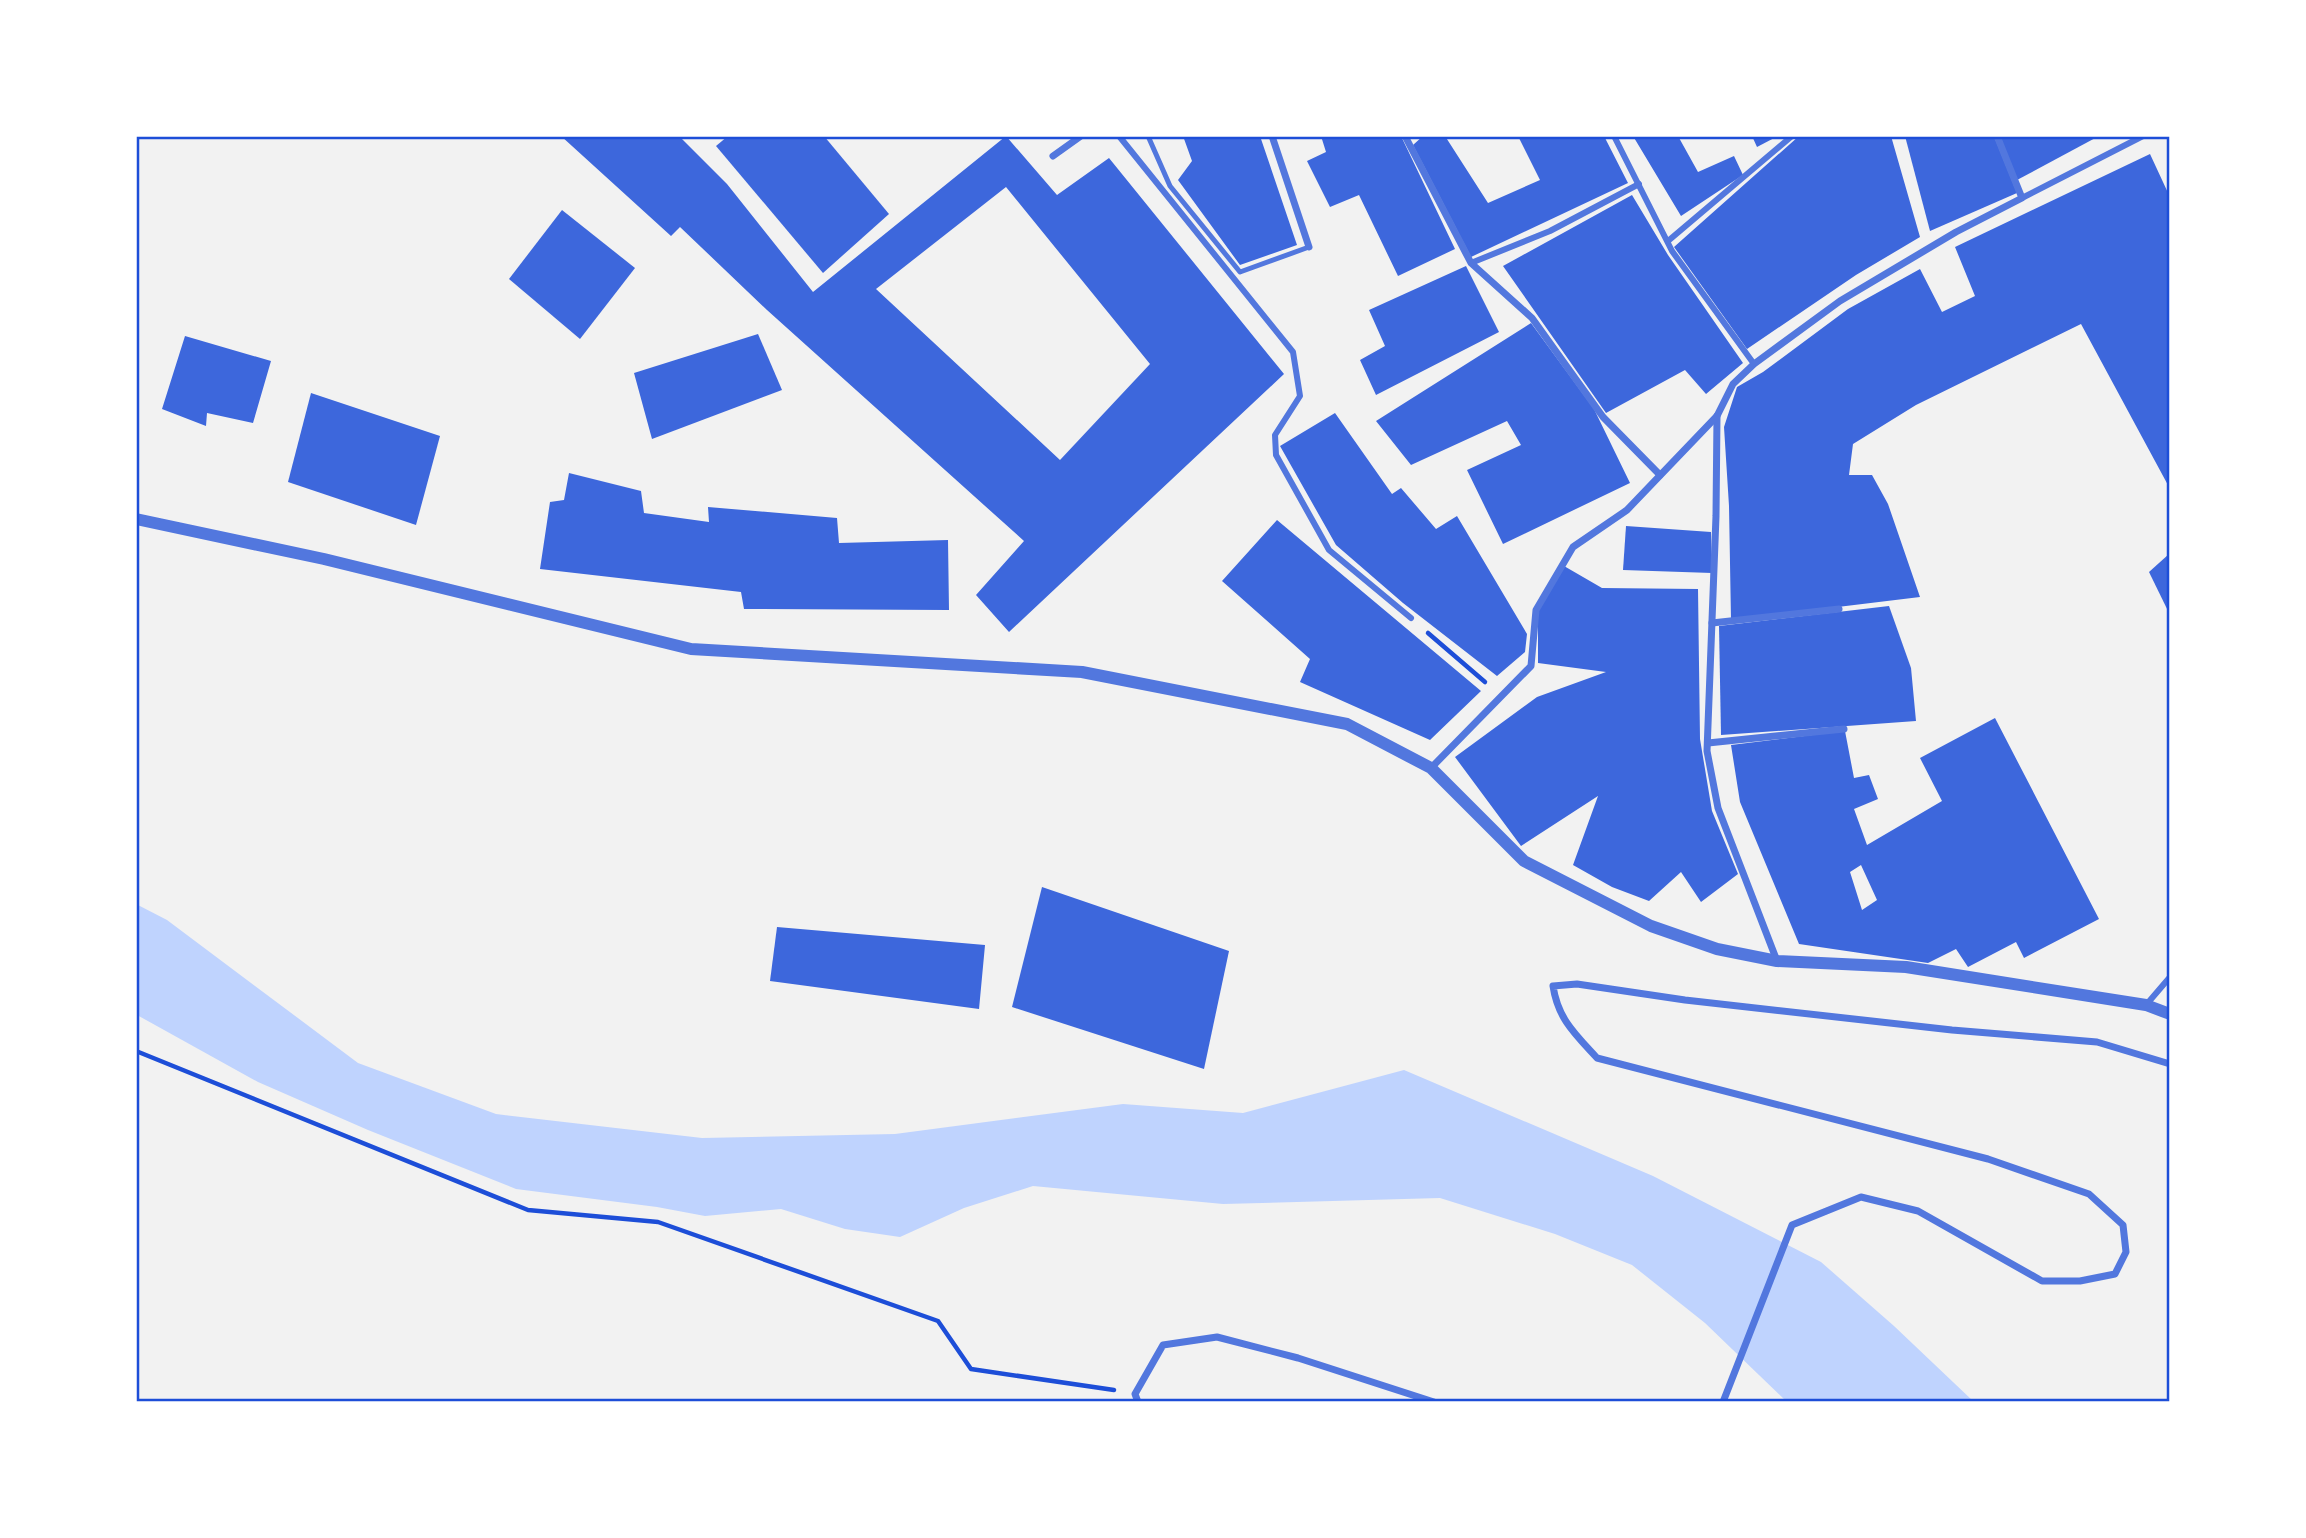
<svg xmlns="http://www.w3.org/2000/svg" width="2306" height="1538" font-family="'IBM Plex Serif',serif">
<rect width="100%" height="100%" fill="#f2f2f2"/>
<!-- water -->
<path fill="#bfd3fe" d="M136,904L167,920L358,1063L496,1114L702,1138L895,1134L1123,1104L1243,1113L1404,1070L1653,1176L1821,1262L1894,1326L1973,1401H1786L1705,1323L1632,1265L1555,1234L1440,1198L1223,1204L1033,1186L964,1208L900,1237L845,1229L781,1209L705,1216L657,1207L516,1189L368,1130L258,1082L137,1015Z"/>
<!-- building -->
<g fill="#3d67dc" fill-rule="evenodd">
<path d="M561,136H679L727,184L813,292L1006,136L1057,195L1109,158L1284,374L1009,632L976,595L1024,541L767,310L680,227L671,236ZM1006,187L1150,364L1060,460L876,289Z"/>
<path d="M728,136H824L889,214L823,273L716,146Z"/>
<path d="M1183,136H1260L1297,245L1240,265L1178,180L1192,161Z"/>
<path d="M1321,136H1401L1455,249L1398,276L1359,195L1330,207L1307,161L1326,152Z"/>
<path d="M1423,136H1445L1488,203L1540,180L1518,136H1604L1628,183L1471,257L1413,145Z"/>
<path d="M1633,136H1678L1698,172L1734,156L1743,175L1681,216Z"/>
<path d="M1752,136H1778L1757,147Z"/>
<path d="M1799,136H1891L1920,237L1856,275L1747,349L1674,247Z"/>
<path d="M1905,136H1994L2017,193L1930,231Z"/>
<path d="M2000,136H2099L2017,180Z"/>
<path d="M2150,154L2169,195V487L2081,324L1916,405L1853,444L1849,475H1872L1888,504L1920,597L1731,620L1729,506L1724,427L1737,387L1763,372L1848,309L1920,269L1942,312L1975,296L1955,247Z"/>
<path d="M1632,195L1668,255L1743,363L1706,394L1685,370L1606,413L1503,266Z"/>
<path d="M562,210L635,268L580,339L509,279Z"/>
<path d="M1466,266L1499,332L1376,395L1360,360L1385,346L1369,310Z"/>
<path d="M1531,323L1594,409L1630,483L1503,544L1467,470L1521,445L1507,421L1411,465L1376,421Z"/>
<path d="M758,334L782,390L652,439L634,373Z"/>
<path d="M185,336L271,361L253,423L207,413L206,426L162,409Z"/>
<path d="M311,393L440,436L416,525L288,482Z"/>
<path d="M1335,413L1392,494L1401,488L1436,529L1457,516L1527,634L1525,652L1497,676L1403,603L1336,545L1280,446Z"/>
<path d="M569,473L641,491L644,513L709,522L708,507L837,518L839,543L948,540L949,610L744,609L741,592L540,569L550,502L564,500Z"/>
<path d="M1277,520L1481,691L1430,740L1300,682L1310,659L1222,581Z"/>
<path d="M1626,526L1711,532L1712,573L1623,570Z"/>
<path d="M2169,554V613L2149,572Z"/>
<path d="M1564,566L1602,588L1698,589L1700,739L1712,811L1738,874L1701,902L1681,872L1649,901L1612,887L1573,865L1598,796L1521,846L1455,757L1537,697L1606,672L1538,663V609Z"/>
<path d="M1889,606L1911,668L1916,721L1721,735L1719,626Z"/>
<path d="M1995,718L2099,919L2024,958L2016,942L1968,967L1956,949L1928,963L1799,944L1740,802L1731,745L1845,731L1854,778L1869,775L1878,799L1854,809L1867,845L1942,801L1920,758ZM1861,865L1877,900L1862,910L1850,872Z"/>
<path d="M1042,887L1229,951L1204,1069L1012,1007Z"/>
<path d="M777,927L985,945L979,1009L770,981Z"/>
</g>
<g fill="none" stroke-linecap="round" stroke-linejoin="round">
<!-- path -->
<g stroke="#1d4ed8" stroke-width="4.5">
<path d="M1428,633L1485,682"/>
<path d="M136,1051L528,1210L658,1222L938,1321L971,1369L1114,1390"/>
</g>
<!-- service -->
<path stroke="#5277de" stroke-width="5" d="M1148,136L1170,186L1240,272L1309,247"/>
<!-- pedestrian -->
<g stroke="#5277de" stroke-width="6">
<path d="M1119,136L1293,352L1300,396L1275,435L1276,455L1329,550L1411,618"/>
<path d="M1614,136L1672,251L1754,364"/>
<path d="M2022,198L2143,136"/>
<path d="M1668,241L1792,136"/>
<path d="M1471,263L1550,231L1639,184"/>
<path d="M2146,1005L2170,977"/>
</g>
<!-- minor -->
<g stroke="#5277de" stroke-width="7">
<path d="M1272,136L1309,247"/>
<path d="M1405,136L1471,263L1532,318L1603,417L1660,475"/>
<path d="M1053,156L1081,136"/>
<path d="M1717,416L1716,516L1707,751L1718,808L1777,961"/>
<path d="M1712,623L1839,609"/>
<path d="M1708,743L1844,729"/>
<path d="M1431,768L1531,666L1536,610L1573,547L1627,510L1717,416L1733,384L1754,364L1840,301L1956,232L2022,198L1997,136"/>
<path d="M1138,1402L1135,1394L1163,1345L1217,1337L1298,1358L1434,1402"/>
<path d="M1723,1402L1792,1225L1861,1197L1918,1211L2042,1281H2080L2115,1274L2126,1252L2123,1225L2089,1194L1988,1159L1597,1058C1575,1034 1558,1019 1553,986L1577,984L1685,1000L1952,1030L2097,1042L2170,1064"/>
</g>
<!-- tertiary -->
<path stroke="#5277de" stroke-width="12" d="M136,519L324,559L691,649L1082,672L1347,724L1431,768L1524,861L1651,926L1717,949L1777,961L1906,967L2146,1005L2170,1014"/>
</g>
<!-- border -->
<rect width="2306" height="1538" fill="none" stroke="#ffffff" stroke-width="276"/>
<rect x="138" y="138" width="2030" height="1262" fill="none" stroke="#1d4ed8" stroke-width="2.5"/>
</svg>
